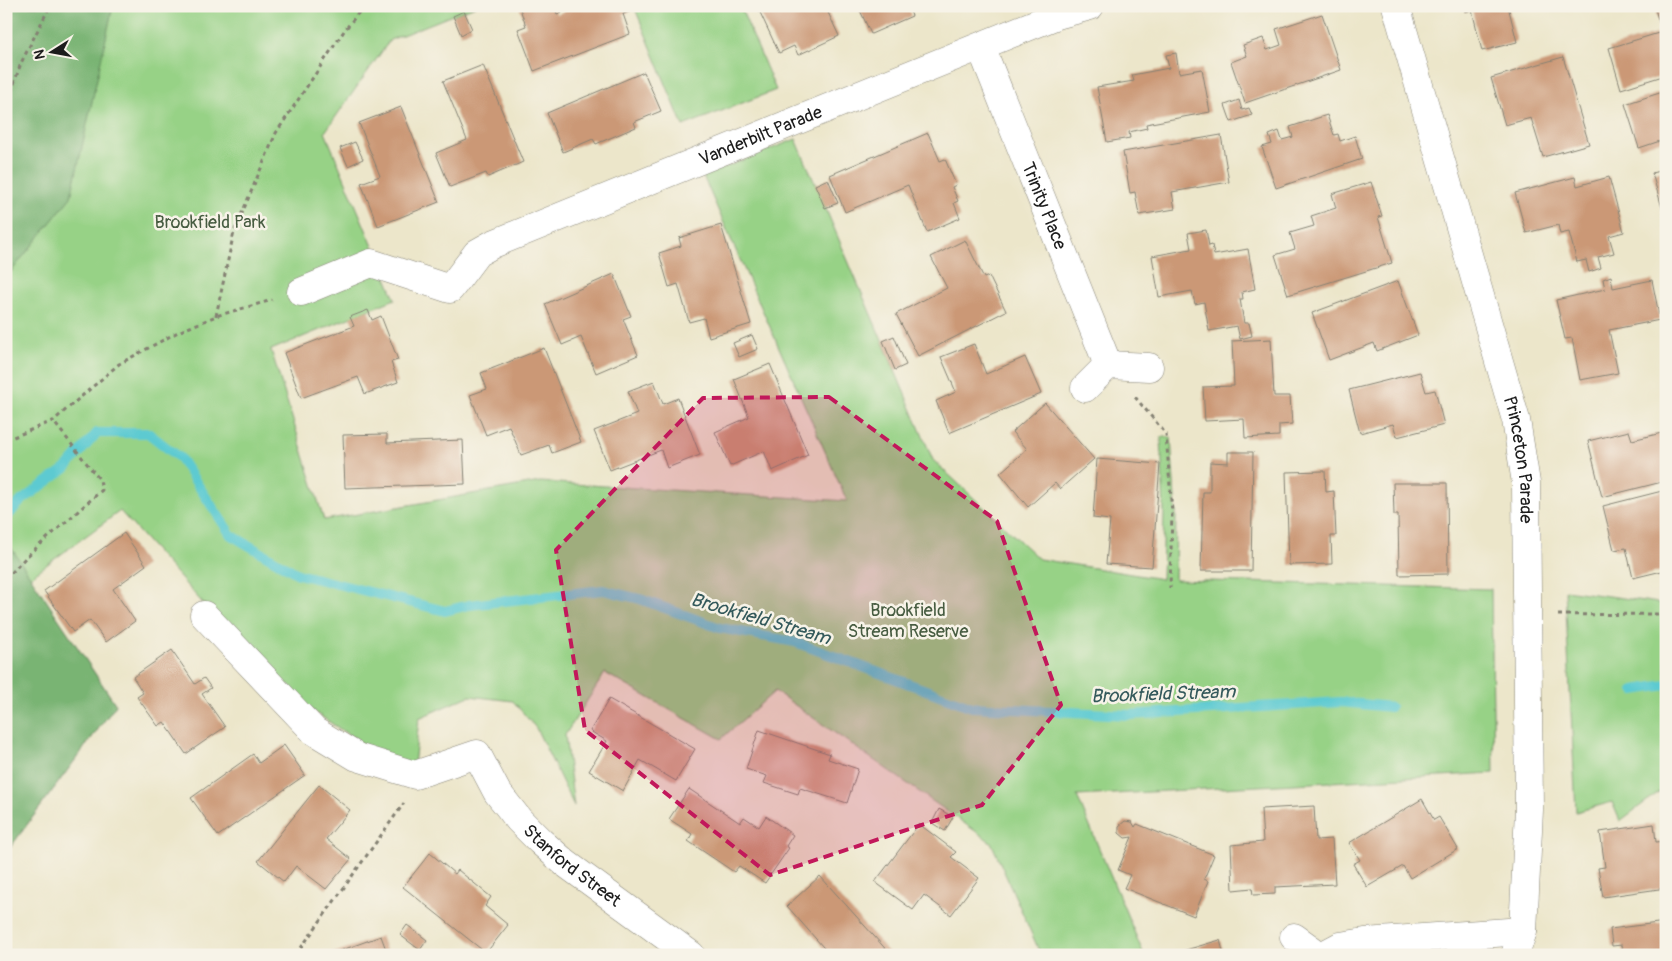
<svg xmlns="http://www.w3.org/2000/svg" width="1672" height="961" font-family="Pangolin,sans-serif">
<rect width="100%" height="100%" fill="#f7f3e8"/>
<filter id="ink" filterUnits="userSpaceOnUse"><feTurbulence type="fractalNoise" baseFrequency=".02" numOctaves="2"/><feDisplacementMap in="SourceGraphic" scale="10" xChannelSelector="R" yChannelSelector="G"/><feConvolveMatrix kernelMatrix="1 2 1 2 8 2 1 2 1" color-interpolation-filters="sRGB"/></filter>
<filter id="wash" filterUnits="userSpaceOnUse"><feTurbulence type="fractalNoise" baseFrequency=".0096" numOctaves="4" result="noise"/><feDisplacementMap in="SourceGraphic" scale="20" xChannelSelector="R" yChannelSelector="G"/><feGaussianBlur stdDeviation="1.12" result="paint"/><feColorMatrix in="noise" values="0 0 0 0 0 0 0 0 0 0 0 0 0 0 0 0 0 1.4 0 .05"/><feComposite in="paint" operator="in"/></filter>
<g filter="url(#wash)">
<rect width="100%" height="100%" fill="#ece6ca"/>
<!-- green -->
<g fill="#97d286" stroke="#5a7751">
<path d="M6,6H475L390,40L325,132L395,299L271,350L324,520L540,482L847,501L703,176L796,139L933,460L1039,559L1162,579L1164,512L1161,437H1171L1176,514L1175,580L1491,589L1494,773L1077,796L1144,955H1041L991,842L775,691L721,739L605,673L565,735L574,806L536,728L513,701L469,696L419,718L414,766L391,763L280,689L120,511L30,577L116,705L6,853Z"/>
<path d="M634,6H740L776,90L683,126Z"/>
<path d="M1565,590L1666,604V792H1659L1620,821L1612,802L1576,812Z"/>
</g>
<!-- forest -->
<g fill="#79b473" stroke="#4a6848">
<path d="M6,6H113L71,197L6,278Z"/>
<path d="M6,540L116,705L6,853Z"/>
</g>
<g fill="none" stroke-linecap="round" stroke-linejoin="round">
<!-- stream -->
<g stroke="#5dcad1" stroke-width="10">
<path d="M6,518L21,501L66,468L97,433H148L180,458L231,535L298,574L445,611L469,605L603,590L640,599L720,628L795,642L972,707L1129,715L1341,702L1390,707"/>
<path d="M1634,690L1666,685"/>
</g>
</g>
<g id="blocks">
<!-- building -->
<g fill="#cb9876">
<path d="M519,6H554L557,14L577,6H632L634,10L623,14L630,34L534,71L518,29L526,26Z"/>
<path d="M757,6H825L839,36L798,55L794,46L779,53Z"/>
<path d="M858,6H908L912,16L871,34Z"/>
<path d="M1463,6H1508L1517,42L1482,51L1472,10L1465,12Z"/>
<path d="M1654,6H1666V75L1621,89L1609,48L1662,32Z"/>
<path d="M464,11L472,29L461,35L453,16Z"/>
<path d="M1322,14L1341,70L1245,103L1231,62L1247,56L1243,45L1263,38L1267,50L1281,45L1276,29Z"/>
<path d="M1176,53L1179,73L1202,69L1210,112L1146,124L1147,128L1129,132L1130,138L1107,142L1097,87L1134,81L1132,75L1169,68L1166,55Z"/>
<path d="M1563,57L1589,144L1543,157L1531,118L1505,125L1491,78Z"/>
<path d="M483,65L523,162L488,177L486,173L450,187L436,153L467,140L443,81Z"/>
<path d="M644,72L661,111L634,122L636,127L596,144L593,139L563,152L547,113Z"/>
<path d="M1666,91V139L1639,148L1625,104Z"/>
<path d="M1239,100L1242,110L1249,108L1252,115L1231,122L1225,105Z"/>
<path d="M401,107L439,202L378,226L361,183L380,176L359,123Z"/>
<path d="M1327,115L1334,135L1338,134L1340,141L1355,136L1362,159L1276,188L1262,147L1272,144L1269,135L1279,131L1282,140L1293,137L1290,127Z"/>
<path d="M928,133L940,161L945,159L956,185L952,187L958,201L954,203L960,218L927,232L908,185L845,212L830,175Z"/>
<path d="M1221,135L1229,182L1172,192L1175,209L1139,215L1135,192L1130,193L1123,152Z"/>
<path d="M355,142L363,159L348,166L340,148Z"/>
<path d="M1666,169V218H1665L1652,173Z"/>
<path d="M1575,177L1577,186L1609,177L1624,232L1609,236L1614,253L1598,257L1601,268L1589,272L1586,260L1577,262L1569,232L1560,234L1558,225L1526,233L1515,193Z"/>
<path d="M828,179L838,203L825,208L815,185Z"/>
<path d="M1371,182L1382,216L1378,217L1392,263L1288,295L1275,255L1295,249L1290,233L1314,226L1311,216L1336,208L1332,194Z"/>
<path d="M721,225L751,324L709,337L704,318L689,322L678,284L669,287L659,253L681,246L679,238Z"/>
<path d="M1206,230L1209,246L1212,245L1214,255L1248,249L1255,289L1242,292L1243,299H1240L1244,323H1249L1252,336L1240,339L1237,326L1209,331L1204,302L1195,304L1192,291L1159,297L1152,256L1191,249L1188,233Z"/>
<path d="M965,240L984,278L989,276L1006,311L918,356L896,314L947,288L931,257Z"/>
<path d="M614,274L631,316L623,319L638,355L596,373L581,337L562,345L545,304Z"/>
<path d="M1611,276L1613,288L1652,280L1660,320L1609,330L1618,373L1580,380L1572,338L1565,339L1556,300L1605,289L1603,279Z"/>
<path d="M1398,281L1418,335L1377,351L1374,343L1329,360L1312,313Z"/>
<path d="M368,310L372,320L381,316L398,360L391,362L398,382L365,394L358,377L301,398L284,353L354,326L350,317Z"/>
<path d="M752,335L758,349L739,357L733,343Z"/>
<path d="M894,336L906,365L895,370L883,341Z"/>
<path d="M1271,339L1274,396H1290L1292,424L1279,425V436L1245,438L1244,419L1205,421L1203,387L1234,386L1232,341Z"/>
<path d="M974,344L986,374L1025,357L1041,394L949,433L936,401L956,392L941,357Z"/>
<path d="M544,348L581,442L552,453L549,445L521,455L509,426L486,435L470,395L487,389L481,373Z"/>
<path d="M770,364L808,455L772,471L764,451L730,466L715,432L749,417L734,379Z"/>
<path d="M1420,372L1426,392L1435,390L1444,425L1397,437L1393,424L1360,433L1349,390Z"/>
<path d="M654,381L663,404L678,398L700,455L667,468L661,450L610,470L594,431L637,414L628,391Z"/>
<path d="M1045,403L1094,459L1060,489L1055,483L1028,507L1000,473L1027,449L1012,432Z"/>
<path d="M1629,431L1632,440L1666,432V481L1602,497L1588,441Z"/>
<path d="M387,434V443L463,440L465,484L345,488L343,435Z"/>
<path d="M1228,452H1253L1251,571H1201L1203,492H1210V462L1228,463Z"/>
<path d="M1097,459L1160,464L1152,567L1106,564L1110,520L1093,518Z"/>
<path d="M1325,471L1326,492L1334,491L1336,536H1331L1332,564L1289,565L1286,472Z"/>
<path d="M1393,483H1447L1448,574L1399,575L1398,515H1394Z"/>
<path d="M1666,490V578L1664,579L1662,571L1633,578L1626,548L1614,550L1603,506Z"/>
<path d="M124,533L146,565L113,589L135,621L106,642L90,620L73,632L44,591Z"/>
<path d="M172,650L195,684L204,678L211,688L202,694L225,727L186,754L164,722L158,726L137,697L143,693L133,677Z"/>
<path d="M609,699L695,749L676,781L640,760L623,791L589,771L607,741L590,731Z"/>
<path d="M759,730L830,754L828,759L858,769L847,803L800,788L798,794L764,783L767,776L746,769Z"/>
<path d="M284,745L305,775L218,836L191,798L253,754L259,763Z"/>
<path d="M319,785L350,810L326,839L351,859L326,889L296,866L284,882L258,861Z"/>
<path d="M689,789L740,823L744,817L759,827L766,816L793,835L786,846L789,848L765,883L739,866L734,872L688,841L692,834L669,819Z"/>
<path d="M1422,799L1434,820L1439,817L1458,849L1410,878L1403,866L1367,887L1353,864L1360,860L1349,843Z"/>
<path d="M1314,806L1316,840L1332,839L1335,884L1275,887V894L1253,895L1252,888L1233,890L1231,845L1263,842L1261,809Z"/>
<path d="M939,809L953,817L945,831L932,823Z"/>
<path d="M1125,821L1132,822L1135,827L1137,824L1214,855L1204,879L1208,881L1194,916L1124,888L1130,875L1118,870L1132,837L1125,838L1119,833V826Z"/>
<path d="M919,824L956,852L951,857L979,878L951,915L924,895L913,910L875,882Z"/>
<path d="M1654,824L1656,842L1666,841V888L1603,897L1598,868L1605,867L1600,832Z"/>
<path d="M430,853L455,874L458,870L491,897L485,906L508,925L486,953L403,887Z"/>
<path d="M820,876L891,955H830L787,906Z"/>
<path d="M1666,922V955H1623L1622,945L1612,946L1610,929Z"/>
<path d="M407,925L427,940L420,950L400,935Z"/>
<path d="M381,936L388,955H331V954Z"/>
<path d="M1220,940L1224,955H1172V954Z"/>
</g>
</g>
</g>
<g filter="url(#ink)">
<use href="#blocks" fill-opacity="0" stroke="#848173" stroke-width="1"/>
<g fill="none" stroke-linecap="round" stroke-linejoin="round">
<!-- minor casing -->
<g stroke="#848173" stroke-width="29">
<g id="minor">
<path id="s1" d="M1396,6L1516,420L1526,483L1529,810L1523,931L1515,955"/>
<path id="s2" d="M981,47L1108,365"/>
<path id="s3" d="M301,292L371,263L450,289L477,253L493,244L1057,15L1090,6"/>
<path d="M1085,388L1108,365L1149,367"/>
<path id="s4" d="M204,615L314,731L357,757L415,775L477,754L497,792L519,820L540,841L565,863L691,955"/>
<path d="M1294,937L1319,955"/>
<path d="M1323,955L1340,946L1365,942L1523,931"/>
</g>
</g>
<!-- path -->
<g stroke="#848173" stroke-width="3" stroke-dasharray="4 4" stroke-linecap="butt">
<path d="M6,107L21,63L50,6"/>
<path d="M216,316L234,232L276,133L344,31L364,6"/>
<path d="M1135,397L1166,434L1172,512L1170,588"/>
<path d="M6,440L53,421L119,364L176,333L216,316L272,300"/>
<path d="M6,579L26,557L102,490L100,480L53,421"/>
<path d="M1558,615L1657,614L1666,611"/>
<path d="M296,955L404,803"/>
</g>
<!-- minor -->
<use href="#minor" stroke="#fff" stroke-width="28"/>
</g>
</g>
<!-- marked area -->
<path fill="#c2185b" fill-opacity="0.2" stroke="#c2185b" stroke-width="4" stroke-dasharray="10 6" stroke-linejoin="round" d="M829,397L997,521L1061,705L982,805L770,875L585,730L556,550L703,398Z"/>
<g text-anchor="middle" stroke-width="5" stroke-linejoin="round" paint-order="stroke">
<!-- street labels -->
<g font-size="18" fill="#1c1c1c" stroke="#f7f3e8">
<text dy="6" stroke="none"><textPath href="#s3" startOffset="511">Vanderbilt Parade</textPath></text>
<text dy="6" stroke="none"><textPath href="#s2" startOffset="171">Trinity Place</textPath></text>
<text dy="6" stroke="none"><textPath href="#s1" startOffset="471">Princeton Parade</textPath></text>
<text dy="6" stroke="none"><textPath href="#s4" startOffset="485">Stanford Street</textPath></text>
</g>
<!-- park labels -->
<g font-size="18" fill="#475c41" stroke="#f7f3e8">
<text x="210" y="228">Brookfield Park</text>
<text x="908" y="616">Brookfield<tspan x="908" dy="21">Stream Reserve</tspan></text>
</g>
<!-- water labels -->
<g font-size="19" font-style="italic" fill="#33595b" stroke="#f7f3e8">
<text transform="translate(761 618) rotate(16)" y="7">Brookfield Stream</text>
<text transform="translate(1163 693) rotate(-2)" y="7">Brookfield Stream</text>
</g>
</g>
<!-- margin -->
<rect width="1672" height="961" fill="none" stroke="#f7f3e8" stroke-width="25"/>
<!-- north arrow -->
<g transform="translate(52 52) rotate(259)" stroke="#f7f3e8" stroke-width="4" paint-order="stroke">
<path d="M0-4L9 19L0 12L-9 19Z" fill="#1c1c1c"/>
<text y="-8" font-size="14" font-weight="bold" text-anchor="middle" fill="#1c1c1c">N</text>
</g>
</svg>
